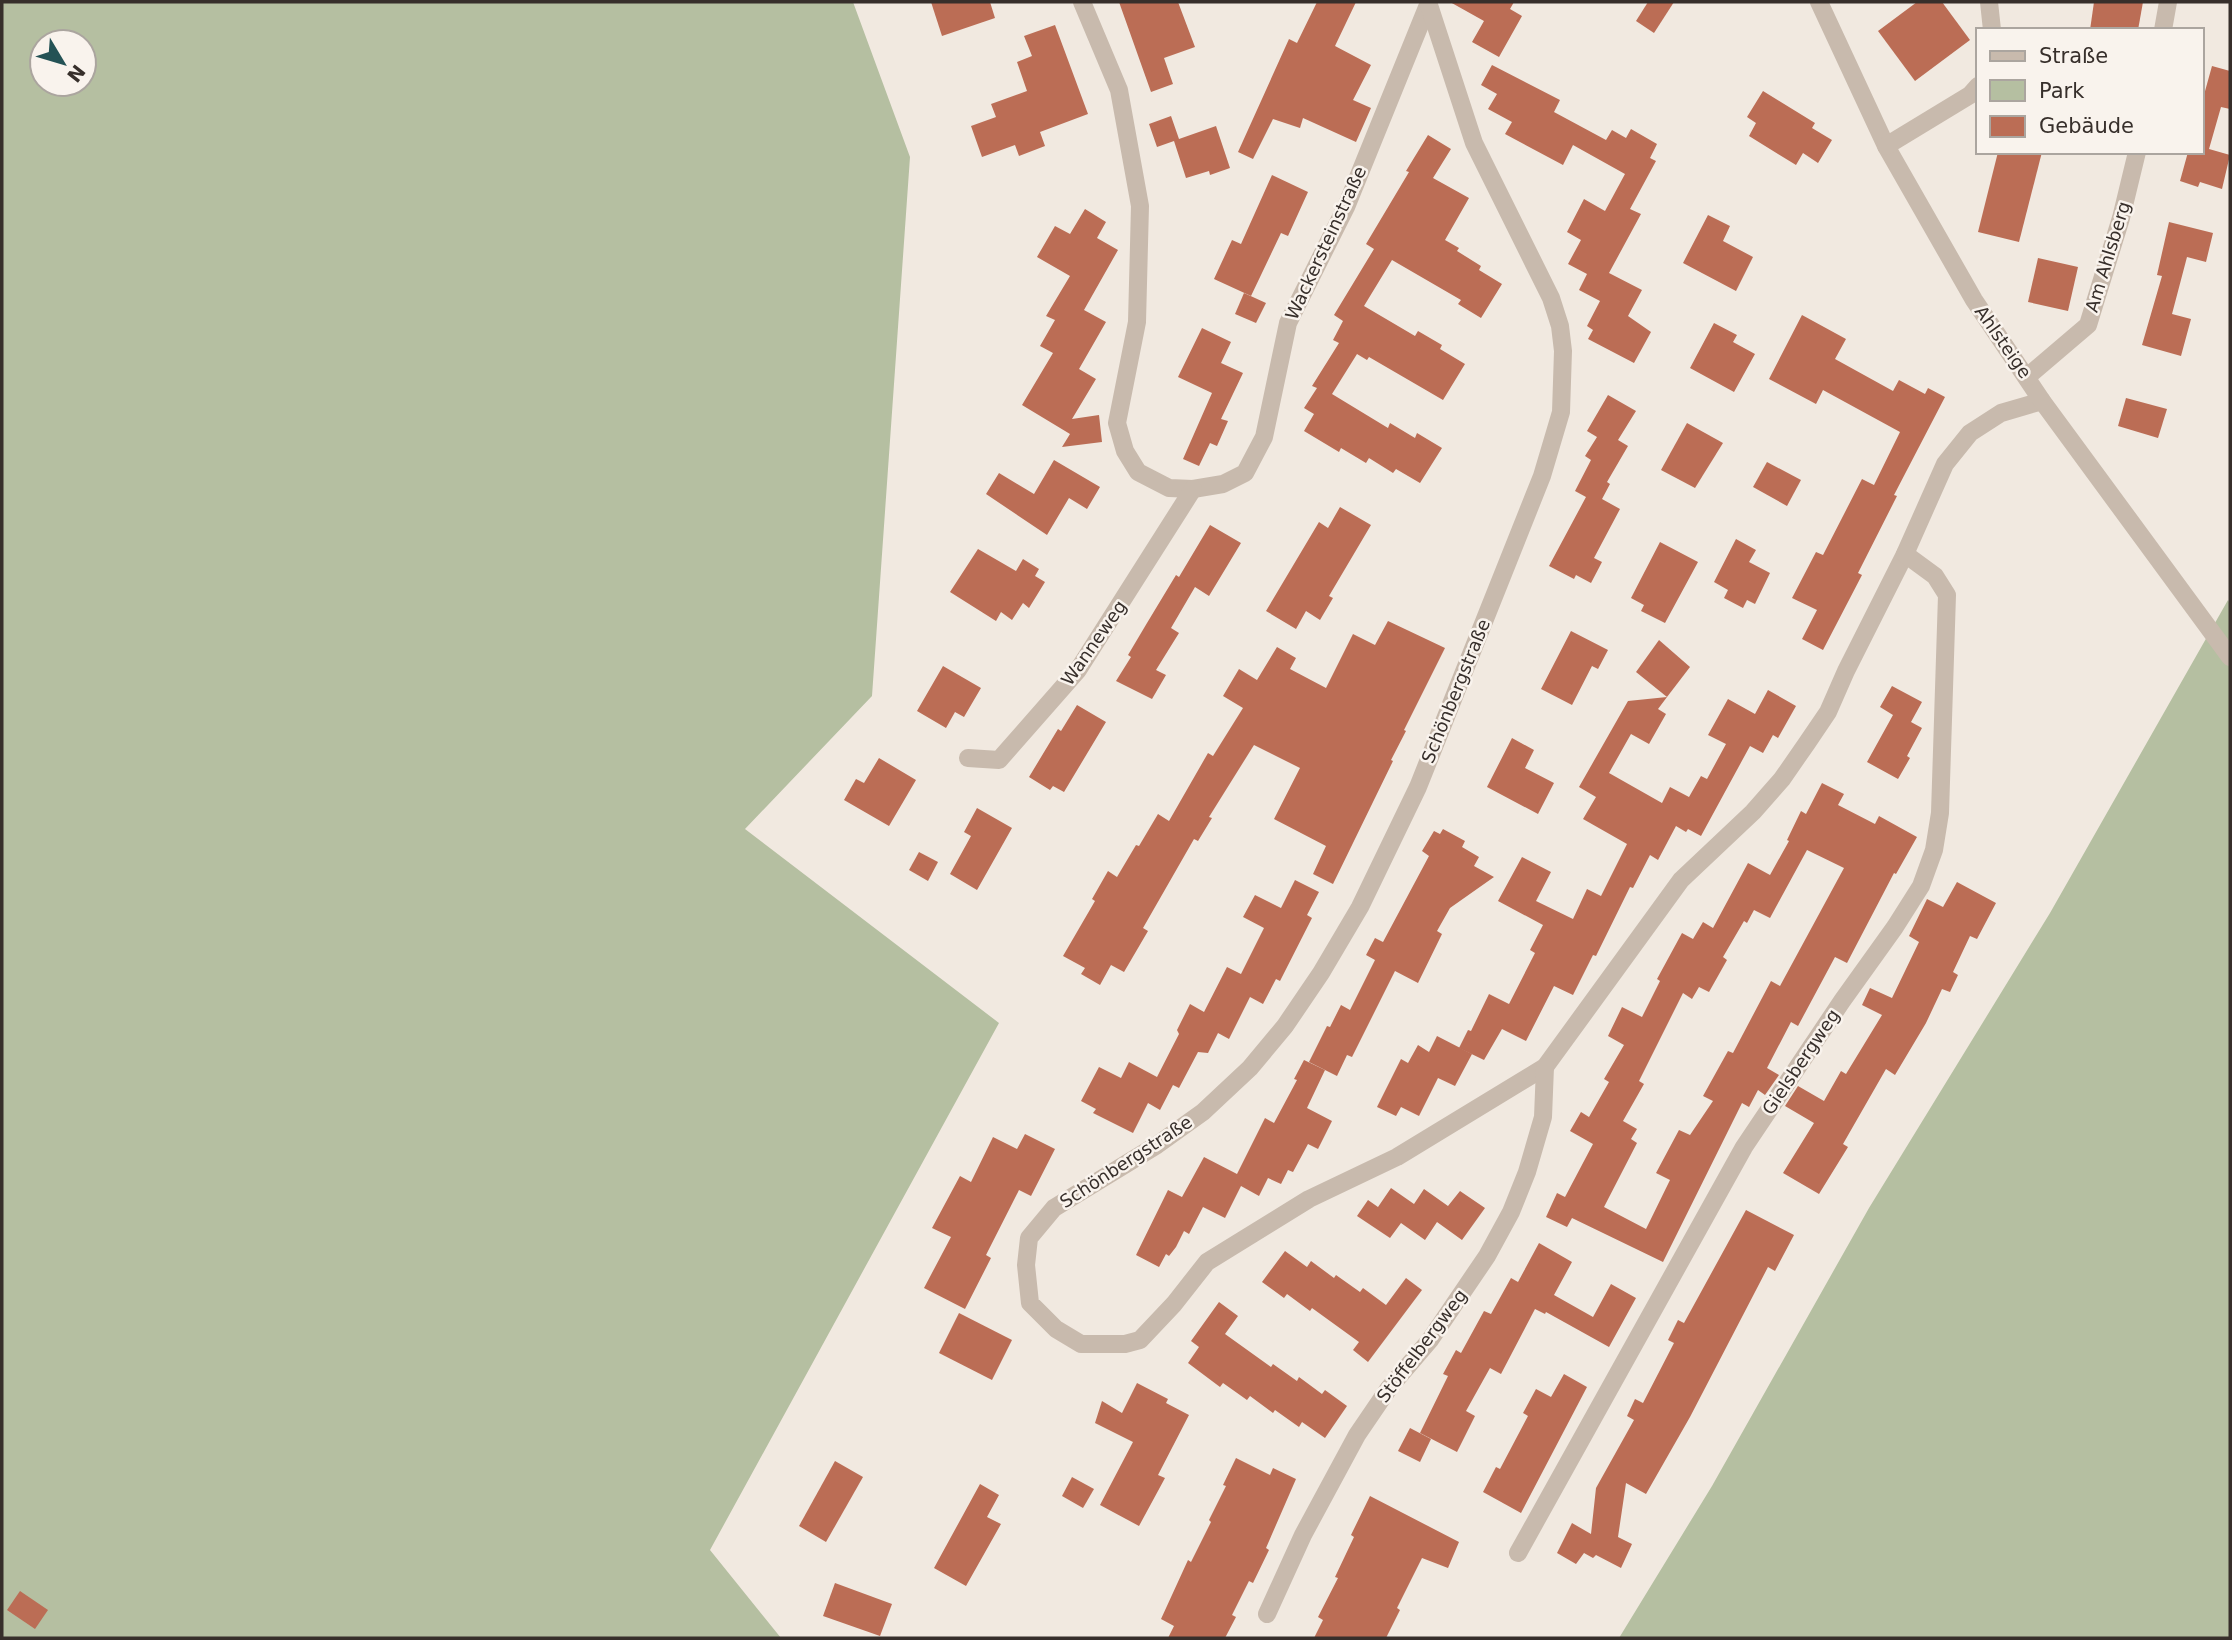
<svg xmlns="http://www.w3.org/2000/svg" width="2232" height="1640" font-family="'DejaVu Sans',sans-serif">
<rect width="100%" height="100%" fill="#f1e9e0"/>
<!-- green -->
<g fill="#b5bfa1" fill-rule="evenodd">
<path d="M2,2H853L910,157L872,696L745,829L999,1023L710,1550L781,1638H2ZM42,42H84V84H42Z"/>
<path d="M2228,600L2230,604V1638H1619L1712,1486L1869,1208L2050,913Z"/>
</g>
<!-- building -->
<g fill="#bb6d55" fill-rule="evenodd">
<path d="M931,2H990L995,18L942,36Z"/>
<path d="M1119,2H1178L1195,47L1164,58L1173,84L1151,92Z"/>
<path d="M1317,2H1356L1335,46L1371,65L1353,100L1371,108L1356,142L1303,118L1300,128L1273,119L1253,159L1238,152L1289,39L1297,43Z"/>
<path d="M1450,2H1514L1510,9L1522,16L1499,57L1472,42L1484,21Z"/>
<path d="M1648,2H1674L1654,33L1636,21Z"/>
<path d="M1917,2H1942L1970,40L1915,81L1878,31Z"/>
<path d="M2094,2H2143L2138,30H2090Z"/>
<path d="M1055,25L1088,114L1040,132L1045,146L1019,156L1015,145L982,157L971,126L996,117L991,104L1027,91L1017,62L1032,56L1024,36Z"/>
<path d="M1492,65L1560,100L1554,112L1606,140L1612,130L1626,138L1631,129L1657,144L1650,158L1656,161L1630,209L1641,214L1609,273L1642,290L1628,316L1651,332L1634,363L1588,339L1593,330L1587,326L1600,301L1579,290L1587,274L1568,264L1581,240L1567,232L1584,199L1605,211L1625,174L1573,145L1563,165L1505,134L1512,122L1488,109L1497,94L1481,85Z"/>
<path d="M2212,66L2230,71V109L2221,107L2209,149L2230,155L2222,189L2200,182L2198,187L2180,181L2188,152H2202V102Z"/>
<path d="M1763,91L1815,123L1812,128L1832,140L1818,163L1803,153L1796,165L1749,136L1756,123L1747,117Z"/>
<path d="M1171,116L1179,139L1216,126L1230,168L1210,175L1209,171L1186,178L1174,141L1157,147L1149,124Z"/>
<path d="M1428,135L1451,149L1433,178L1469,198L1445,240L1459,248L1457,251L1481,266L1479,270L1502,284L1481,318L1458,304L1461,300L1392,260L1364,306L1415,336L1418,331L1442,345L1440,349L1465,364L1443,400L1369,357L1367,360L1357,354L1332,394L1388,428L1390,423L1415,438L1417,433L1442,448L1420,483L1396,469L1393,473L1369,458L1366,463L1341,448L1339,452L1304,431L1314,414L1304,408L1317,388L1312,386L1339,343L1333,340L1343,321L1334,315L1374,249L1366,244L1409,172L1406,171Z"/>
<path d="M1998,152H2042L2019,242L1978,232Z"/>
<path d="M1272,175L1308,192L1288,236L1281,233L1251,296L1214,279L1232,240L1241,244Z"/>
<path d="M1085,209L1106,222L1097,238L1118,250L1084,310L1106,322L1079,369L1096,379L1072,419L1099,415L1102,442L1062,447L1070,434L1022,405L1053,353L1040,346L1055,320L1046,316L1070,276L1037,257L1055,226L1070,234Z"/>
<path d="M1708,215L1730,226L1723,241L1753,257L1736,291L1683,263Z"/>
<path d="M2169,222L2213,233L2206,262L2187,257L2172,314L2191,319L2181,356L2142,345L2162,276L2157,275Z"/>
<path d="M2038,258L2078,267L2068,311L2028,302Z"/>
<path d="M1244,293L1266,303L1256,323L1235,314Z"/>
<path d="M1802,315L1846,339L1835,359L1893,391L1899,380L1925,394L1928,388L1945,397L1894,495L1897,496L1858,573L1862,575L1823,650L1802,639L1817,610L1792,598L1816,552L1823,555L1862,479L1874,485L1900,432L1823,390L1816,404L1769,379Z"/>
<path d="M1714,323L1737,335L1733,342L1755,354L1734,392L1690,368Z"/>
<path d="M1202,328L1231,342L1221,363L1243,373L1221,419L1228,421L1217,446L1210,443L1199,466L1183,459L1212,393L1178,377Z"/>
<path d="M1608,395L1636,411L1618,440L1628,446L1607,482L1610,484L1602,499L1620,509L1594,558L1602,562L1591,583L1576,575L1574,579L1549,566L1586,497L1575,491L1591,460L1585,456L1597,437L1587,431Z"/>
<path d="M2126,398L2167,409L2158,438L2118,426Z"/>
<path d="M1687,423L1723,443L1695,488L1661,470Z"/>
<path d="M1054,460L1100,487L1087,509L1069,498L1047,535L986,494L999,473L1034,494Z"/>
<path d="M1767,462L1801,480L1787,506L1753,487Z"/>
<path d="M1340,507L1371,525L1329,596L1333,598L1320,620L1306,611L1296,629L1266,611L1319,522L1328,528Z"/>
<path d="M1210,525L1241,543L1209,596L1195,587L1171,628L1179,633L1156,670L1166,675L1152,699L1116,681L1131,657L1128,655L1147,623L1176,575L1179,577Z"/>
<path d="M1736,539L1756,550L1749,562L1770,573L1755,604L1747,600L1743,608L1724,598L1728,590L1714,582Z"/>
<path d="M1660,542L1698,562L1665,623L1641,611L1644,605L1631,598Z"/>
<path d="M978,549L1016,571L1023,559L1039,569L1035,576L1045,582L1029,608L1023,603L1012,620L1001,612L996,621L950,592Z"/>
<path d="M1388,621L1445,648L1404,730L1406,731L1391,760L1393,761L1333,884L1313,874L1326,846L1274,819L1300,768L1254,745L1209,817L1212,818L1198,841L1194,839L1143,928L1148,931L1124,972L1111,965L1100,985L1081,974L1085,968L1063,956L1095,901L1092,899L1108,871L1117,877L1136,845L1139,846L1158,814L1169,821L1208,753L1213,756L1243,708L1223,696L1239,669L1257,680L1277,647L1296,658L1290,669L1326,688L1353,634L1375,645Z"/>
<path d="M1571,631L1608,650L1598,669L1592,666L1572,705L1541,689Z"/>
<path d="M1659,640L1690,667L1667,697L1636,672Z"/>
<path d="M943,666L981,688L964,717L955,712L946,728L917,711Z"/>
<path d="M1892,686L1922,702L1911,722L1922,728L1907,756L1910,758L1898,779L1867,762L1893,715L1880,707Z"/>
<path d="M1768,690L1796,706L1778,738L1773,735L1763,753L1750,746L1701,836L1688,829L1686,832L1676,826L1658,860L1650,855L1633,888L1630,887L1596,956L1593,955L1573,995L1554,986L1526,1041L1502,1029L1484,1060L1459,1048L1468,1030L1471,1031L1489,994L1509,1004L1535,953L1530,950L1543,925L1498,901L1522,857L1551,872L1536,901L1573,919L1587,889L1601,896L1627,844L1583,819L1596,797L1579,787L1628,701L1667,697L1658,709L1666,714L1649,744L1631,734L1609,773L1662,803L1670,787L1689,797L1701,776L1707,779L1726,744L1708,735L1728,699L1755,714Z"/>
<path d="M1077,705L1106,722L1064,792L1053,786L1050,790L1029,777L1058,729L1061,731Z"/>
<path d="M1512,738L1534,750L1525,768L1554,783L1538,814L1487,787Z"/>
<path d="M879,758L916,780L889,826L844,800L856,779L864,783Z"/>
<path d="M1822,783L1844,794L1838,805L1875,824L1879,816L1917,837L1896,874L1894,873L1847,963L1835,957L1798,1026L1791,1022L1767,1068L1779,1075L1765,1095L1758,1090L1749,1107L1742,1103L1663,1262L1572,1218L1567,1227L1546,1217L1557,1193L1565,1197L1593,1144L1570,1131L1581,1112L1589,1117L1609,1082L1604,1079L1624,1045L1608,1036L1622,1007L1642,1017L1660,981L1657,979L1682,933L1693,939L1703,922L1713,928L1748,863L1770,875L1789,841L1787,840L1801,811L1806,814ZM1807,850L1844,868L1780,986L1771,981L1733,1053L1728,1051L1703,1096L1713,1101L1690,1135L1679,1130L1656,1173L1670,1180L1646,1229L1604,1207L1637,1143L1631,1139L1637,1129L1623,1121L1644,1084L1639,1081L1683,993L1692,999L1699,987L1709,992L1727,960L1723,957L1744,921L1747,923L1754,910L1770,918Z"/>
<path d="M977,808L1012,828L977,890L950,874L971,836L964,832Z"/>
<path d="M1443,829L1465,841L1462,847L1479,857L1474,866L1494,877L1450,908L1437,931L1442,934L1418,983L1395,971L1352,1057L1347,1055L1337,1076L1309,1062L1327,1026L1330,1027L1341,1005L1350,1010L1375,960L1366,955L1375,938L1383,942L1429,856L1422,851L1434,831L1440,834Z"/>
<path d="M919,852L938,862L928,881L909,870Z"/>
<path d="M1295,880L1319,892L1307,915L1312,918L1280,981L1276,979L1263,1004L1250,997L1229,1039L1218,1033L1208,1053L1198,1052L1179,1088L1173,1085L1160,1110L1148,1103L1133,1133L1093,1113L1096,1109L1081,1101L1099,1067L1121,1078L1129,1062L1157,1077L1179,1034L1177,1030L1190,1004L1204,1012L1227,967L1241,974L1264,928L1243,917L1255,895L1281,908Z"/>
<path d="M1957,882L1996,903L1977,939L1970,936L1953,972L1958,975L1950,992L1942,989L1926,1023L1895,1075L1886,1069L1843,1144L1848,1147L1819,1194L1783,1173L1814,1123L1785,1106L1798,1086L1824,1101L1841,1071L1846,1074L1882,1015L1862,1005L1870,988L1892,998L1919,942L1909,936L1927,899L1943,907Z"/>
<path d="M1437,1036L1472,1054L1455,1086L1438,1078L1419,1116L1401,1107L1396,1116L1377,1107L1401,1059L1408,1063L1418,1045L1429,1052Z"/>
<path d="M1304,1060L1325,1070L1307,1108L1332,1121L1318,1149L1308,1144L1293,1172L1288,1170L1281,1184L1268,1178L1259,1196L1241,1186L1225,1218L1203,1207L1189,1234L1184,1231L1176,1247L1169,1256L1166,1254L1159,1267L1136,1255L1168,1190L1182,1197L1204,1157L1237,1174L1265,1118L1274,1123L1297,1080L1294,1079Z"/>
<path d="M1025,1134L1055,1149L1031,1196L1019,1190L986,1255L991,1258L965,1309L924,1288L951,1237L932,1228L960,1176L971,1182L993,1137L1017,1149Z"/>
<path d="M1391,1188L1414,1204L1424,1189L1448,1206L1460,1191L1485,1208L1462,1240L1437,1222L1425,1240L1401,1223L1390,1238L1357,1216L1368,1200L1378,1207Z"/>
<path d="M1746,1210L1794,1235L1775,1271L1768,1267L1690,1417L1646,1494L1626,1483L1618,1537L1632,1544L1621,1568L1596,1555L1593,1558L1584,1553L1576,1564L1557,1553L1572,1523L1591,1534L1596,1488L1634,1420L1627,1416L1635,1399L1643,1403L1674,1343L1668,1340L1678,1320L1684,1323Z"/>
<path d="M1539,1243L1572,1262L1554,1295L1593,1317L1611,1284L1636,1298L1609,1347L1546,1312L1545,1314L1535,1309L1501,1374L1490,1368L1466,1411L1475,1416L1457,1452L1420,1433L1448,1376L1443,1374L1456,1350L1461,1353L1484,1311L1491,1314L1511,1278L1518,1282Z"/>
<path d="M1285,1251L1307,1267L1311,1261L1334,1278L1336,1275L1360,1292L1363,1288L1386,1305L1406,1278L1422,1290L1368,1362L1353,1350L1359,1342L1312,1308L1310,1311L1287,1294L1284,1298L1262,1282Z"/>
<path d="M1219,1302L1238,1316L1225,1334L1271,1367L1273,1364L1297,1381L1299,1377L1322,1394L1325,1390L1347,1406L1325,1438L1302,1422L1299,1427L1275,1410L1273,1413L1250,1396L1247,1400L1223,1383L1220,1387L1188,1363L1199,1347L1191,1341Z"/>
<path d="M959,1313L1012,1340L992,1380L939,1353Z"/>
<path d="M1564,1374L1587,1387L1521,1513L1483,1492L1496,1467L1500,1469L1528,1416L1523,1413L1536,1389L1551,1397Z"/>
<path d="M1137,1383L1168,1399L1166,1403L1189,1415L1158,1475L1165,1478L1139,1526L1100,1505L1133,1442L1095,1423L1102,1401L1122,1413Z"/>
<path d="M1410,1428L1431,1439L1420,1462L1398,1451Z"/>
<path d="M1236,1458L1270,1475L1273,1468L1296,1479L1266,1548L1269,1550L1253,1583L1249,1581L1232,1615L1236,1617L1225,1638H1168L1174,1626L1161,1619L1188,1560L1191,1562L1211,1522L1209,1520L1226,1486L1223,1485Z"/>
<path d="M835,1461L863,1477L826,1542L799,1526Z"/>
<path d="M1072,1477L1094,1489L1083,1508L1062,1496Z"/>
<path d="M980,1484L999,1495L987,1517L1001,1524L966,1586L934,1568Z"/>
<path d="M1370,1496L1459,1542L1448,1568L1422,1558L1397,1608L1400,1610L1386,1638H1314L1323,1620L1318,1617L1338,1578L1335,1577L1354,1537L1351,1535Z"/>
<path d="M835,1583L892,1604L880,1636L823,1616Z"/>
<path d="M20,1591L48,1610L35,1629L7,1610Z"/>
</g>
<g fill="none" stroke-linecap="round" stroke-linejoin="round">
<!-- minor -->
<g stroke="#c8baad" stroke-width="18">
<path d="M1082,2L1119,90L1140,206L1137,322L1117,423L1125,451L1138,472L1169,488L1193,489L1223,484L1245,473L1264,437L1288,323L1346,207L1428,5"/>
<path d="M1428,2L1474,143L1551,298L1560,326L1563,351L1561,412L1542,476L1418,787L1360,907L1321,973L1285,1026L1250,1068L1203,1112L1157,1145L1054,1208L1029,1238L1026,1265L1030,1303L1056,1329L1081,1344H1125L1140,1340L1174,1304L1207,1262L1309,1199L1397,1157L1545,1067L1681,880L1753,812L1782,779L1807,743L1828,712L1846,671L1905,554L1945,464L1970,433L2001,413L2042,401"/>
<path d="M1819,2L1886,146L1974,300L2042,401L2230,657"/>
<path d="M1989,2L1992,30"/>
<path d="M2163,30L2168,2"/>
<path d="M1886,146L1970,95L1978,86"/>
<path d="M2027,377L2088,325L2121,218L2137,152"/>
<path d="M968,758L999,760L1078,670L1193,489"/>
<path d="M1518,1553L1744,1147L1842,1001L1895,927L1921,886L1934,850L1940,813L1947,595L1935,576L1905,554"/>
<path d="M1267,1614L1303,1535L1357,1435L1389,1388L1430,1340L1487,1256L1511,1212L1527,1172L1543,1117L1545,1067"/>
</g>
</g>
<g text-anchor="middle" stroke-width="5" stroke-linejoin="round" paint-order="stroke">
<!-- street labels -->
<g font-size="18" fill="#372f2b" stroke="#f9f3ed">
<text transform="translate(1326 243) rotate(-65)" y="6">Wackersteinstraße</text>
<text transform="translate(2108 257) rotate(-73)" y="6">Am Ahlsberg</text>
<text transform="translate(2003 342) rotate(55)" y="6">Ahlsteige</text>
<text transform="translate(1094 643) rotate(-55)" y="6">Wanneweg</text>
<text transform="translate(1456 691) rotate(-68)" y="6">Schönbergstraße</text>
<text transform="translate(1801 1062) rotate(-56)" y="6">Gielsbergweg</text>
<text transform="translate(1126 1162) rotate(-33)" y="6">Schönbergstraße</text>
<text transform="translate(1422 1346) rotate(-53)" y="6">Stöffelbergweg</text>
</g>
</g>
<!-- border -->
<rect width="2232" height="1640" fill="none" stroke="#372f2b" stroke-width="7"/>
<!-- legend -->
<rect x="1976" y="28" width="228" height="126" fill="#f9f3ed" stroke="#aba59f" stroke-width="2"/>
<rect x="1990" y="51" width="35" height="10" fill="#c8baad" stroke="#aba59f" stroke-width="2"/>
<text x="2039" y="63" font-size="21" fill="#372f2b">Straße</text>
<rect x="1990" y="80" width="35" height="21" fill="#b5bfa1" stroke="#aba59f" stroke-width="2"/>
<text x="2039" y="98" font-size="21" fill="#372f2b">Park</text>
<rect x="1990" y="116" width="35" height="21" fill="#bb6d55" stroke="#aba59f" stroke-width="2"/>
<text x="2039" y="133" font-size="21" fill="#372f2b">Gebäude</text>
<!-- north arrow -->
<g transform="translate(63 63) rotate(128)"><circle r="33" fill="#f9f3ed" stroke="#aba59f" stroke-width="2"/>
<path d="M0-5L12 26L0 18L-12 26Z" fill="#245255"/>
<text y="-10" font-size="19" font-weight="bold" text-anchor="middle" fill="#372f2b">N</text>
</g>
</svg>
